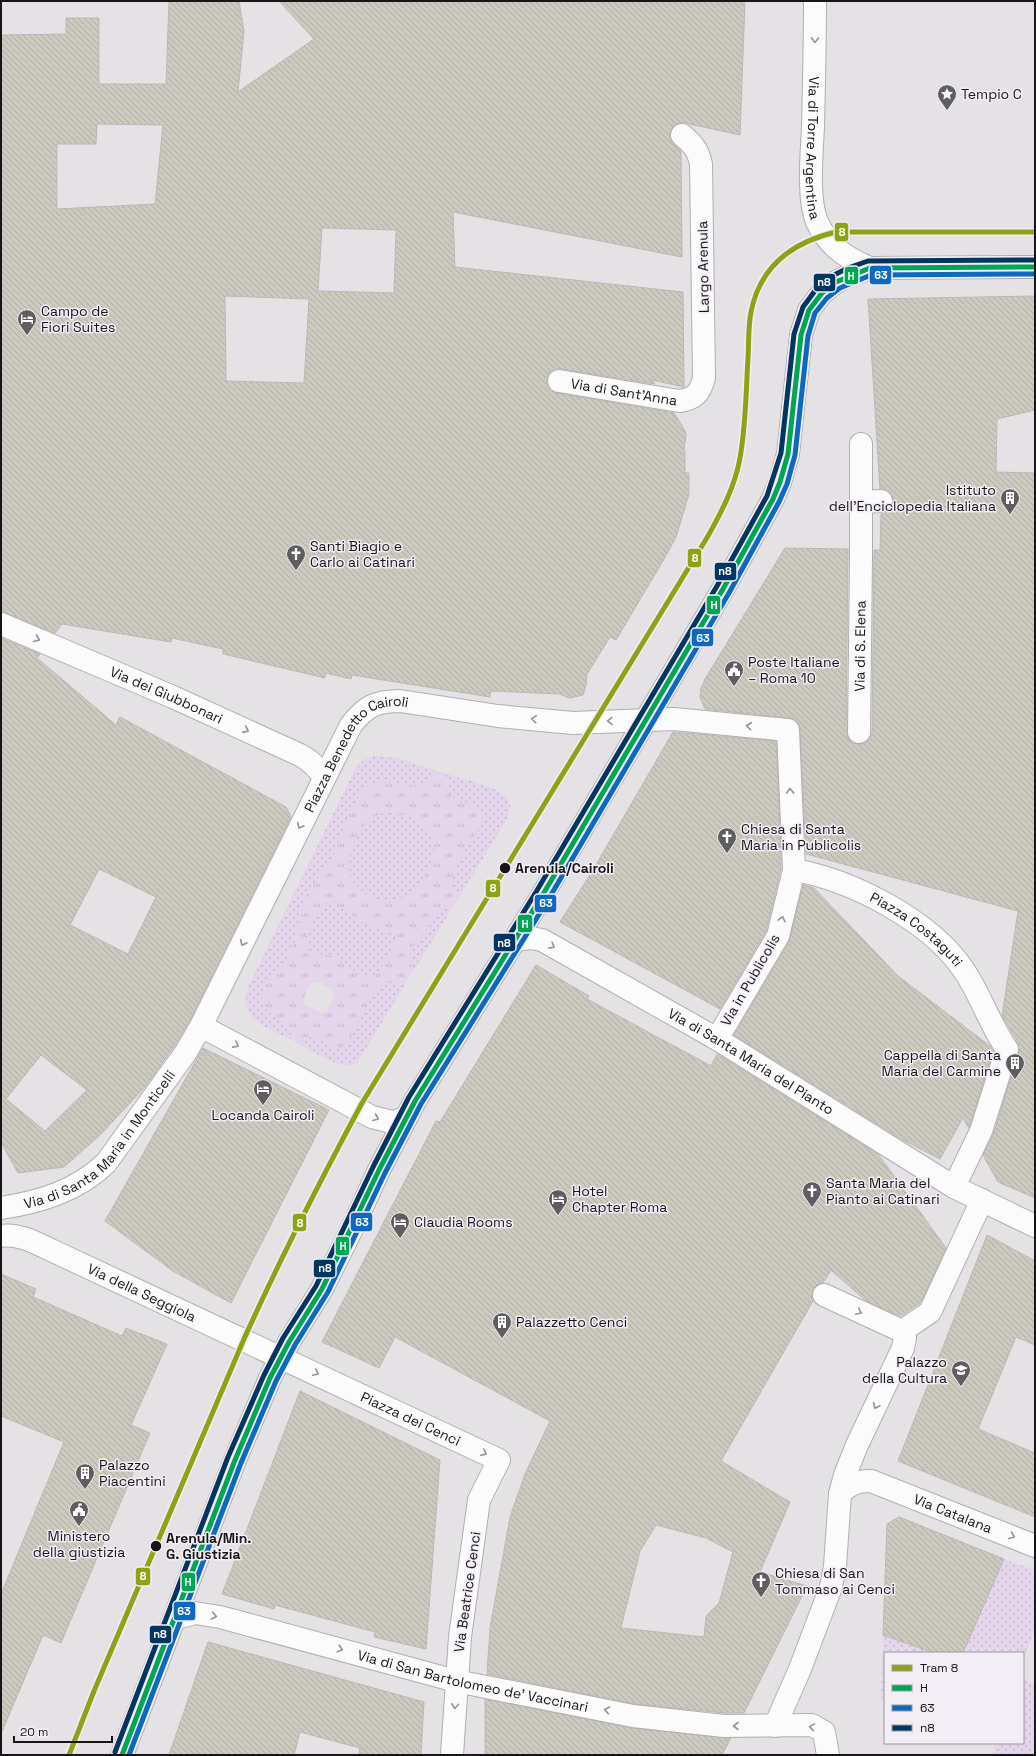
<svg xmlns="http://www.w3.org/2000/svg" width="1036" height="1756" font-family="'Space Grotesk',sans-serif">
<defs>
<pattern id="park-tufts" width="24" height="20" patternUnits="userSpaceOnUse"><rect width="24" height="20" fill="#e5d5ec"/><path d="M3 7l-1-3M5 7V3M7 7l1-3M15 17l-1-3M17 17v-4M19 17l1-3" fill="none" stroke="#c4b6ca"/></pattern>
<pattern id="garden-dots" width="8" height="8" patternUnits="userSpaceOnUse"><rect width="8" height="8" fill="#e5d5ec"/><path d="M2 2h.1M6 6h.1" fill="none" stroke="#c4b6ca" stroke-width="1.8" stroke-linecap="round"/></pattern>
<pattern id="building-back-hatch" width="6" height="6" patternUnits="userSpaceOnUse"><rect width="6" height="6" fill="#ccc9be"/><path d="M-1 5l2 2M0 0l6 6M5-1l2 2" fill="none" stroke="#aeaca3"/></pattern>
</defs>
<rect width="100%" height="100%" fill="#e5e2e6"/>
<!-- park -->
<path fill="url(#park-tufts)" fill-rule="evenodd" d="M375,756L396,758L496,790C510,799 512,805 506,820L360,1058C352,1069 341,1065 331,1060L262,1025C247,1013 242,1006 248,987L356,768L363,760ZM318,982L332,989L334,996L327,1011L321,1013L305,1005L303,1000L310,984Z"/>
<!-- garden -->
<g fill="url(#garden-dots)">
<path d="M375,756L396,758L434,770C432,773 430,778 428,780C409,799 382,762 360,795C348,813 342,833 334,853C327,870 312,882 305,899C297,917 299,937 289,954C282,966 263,981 262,994C257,1022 298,1015 290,1039C266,1027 238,1019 248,987L356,768L363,760Z"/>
<path d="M448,775C462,779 504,787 509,802C512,808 508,815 506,820L460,896C434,874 483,839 483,814C474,801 457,803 446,792Z"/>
<path d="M391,812C399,814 407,815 414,819C424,824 436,839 434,851C433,858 430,865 427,871C422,883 413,894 401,899C385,907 363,895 353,881C343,866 356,831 369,820C376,815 382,813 391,812Z"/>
<path d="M328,901H332L363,923L388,932L396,937L397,940L375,977L364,978C354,972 348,963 337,958C329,954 321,955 313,952C295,945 318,914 324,904Z"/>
<path d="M453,907L413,971C411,964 409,956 412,949C415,942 421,937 426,931C435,919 435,909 453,907Z"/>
<path d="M391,981L405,985L356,1064C336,1068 316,1053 299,1044C313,1029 321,1043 335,1049C362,1045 358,990 391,981Z"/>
<path d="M1004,1559L1035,1570V1629L1023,1660V1653H963Z"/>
<path d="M883,1635L934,1653H885V1699L881,1698Z"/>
<path d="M1023,1680L1035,1684V1755H994L995,1743H1023Z"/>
</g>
<!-- building -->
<g fill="url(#building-back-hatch)" stroke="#bab8b8" fill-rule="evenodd">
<path d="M169,1H239L244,31L238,92L314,39L279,1H745L740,135L680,122L673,127L670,132V140L681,151L682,257L453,212L455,267L683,292L684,387L652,380L655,384L561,369H554L549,373L547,379V386L551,391L557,393L674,413L684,429L686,434L684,450L685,453V473H689V494L676,537L667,554L616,640L610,637L587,674L586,685L583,695L570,698L559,694L491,691L490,697L352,675L351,679L326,673L325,678L223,654V649L172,638L171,642L62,624L55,633L1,612V35L66,34V18H99V84H166ZM97,124L163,125L155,204L57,209V144H96ZM322,228L396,230L394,293L318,291ZM225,296L309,299L304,383L226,381Z"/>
<path d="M1035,296V410L997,419L996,472L1035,473V1198L998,1182L983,1155L993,1135L1019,1052L1018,1042L1002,1016L1018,911L806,854L800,729L799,724L794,719L789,718L705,709L700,697L701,688L705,679L785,548L848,549L846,732L848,738L853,743L859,744L865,743L870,739L872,732L874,550H880L881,514L888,511L892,506L893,501L891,494L886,490L880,489L868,299Z"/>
<path d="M1,638L40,654L37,658L116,725L120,717L286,807L291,817L190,1020L175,1045L145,1087L100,1135L64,1167L18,1173L1,1142ZM99,869L156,897L128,954L70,925ZM41,1055L87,1090L45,1131L6,1099Z"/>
<path d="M673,732L776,741L781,848L775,846L781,852V869L766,931L720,1009L560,922L593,870Z"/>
<path d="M803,885L814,888L898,976L990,1046L993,1051L969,1128L963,1118L940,1159L903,1140L734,1035L789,942Z"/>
<path d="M536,965L589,996L587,999L711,1066L717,1054L878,1154L946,1248L921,1302L902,1315H897L866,1301L831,1270L823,1283L817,1285L813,1289L812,1296L813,1301L721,1461L790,1502L760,1572L807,1586L744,1713H725L635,1704L487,1674L490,1628L510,1517L525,1474L550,1421L395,1337L379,1368L322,1342L436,1121L440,1122ZM656,1525L706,1538L733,1552L719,1603L706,1616L704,1637L621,1628L640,1551Z"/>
<path d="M203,1048L329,1110L231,1303L173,1271L105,1221Z"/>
<path d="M987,1235L1035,1261V1345L1016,1337L978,1429L1035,1453V1517L898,1461Z"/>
<path d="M1,1274L36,1289L33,1297L122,1336L126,1328L167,1344L131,1425L150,1433L61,1643L43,1635L1,1734V1594L64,1442L1,1416Z"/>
<path d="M300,1391L440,1460L426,1649L374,1637L375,1632L275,1605L274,1609L222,1594Z"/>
<path d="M899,1517L1004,1559L963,1653H934L883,1635L887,1524Z"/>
<path d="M208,1642L424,1702L421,1755H359L360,1748L300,1732L294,1755H169Z"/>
<path d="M485,1699L632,1728L731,1738L722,1755H485Z"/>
</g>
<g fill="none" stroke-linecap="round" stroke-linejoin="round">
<!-- minor casing -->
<g stroke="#b1aeb2" stroke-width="24">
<g id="minor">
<path id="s1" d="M815,1C815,43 814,84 813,126C812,152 807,198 817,222C828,246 847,259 870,268"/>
<path id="s2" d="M559,381L679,401C695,399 700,393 704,378L701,164C698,150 693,144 682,135"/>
<path d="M861,502L881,501"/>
<path id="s3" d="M1,624L173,697L300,755C311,761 318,767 324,778"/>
<path id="s4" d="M859,732L861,559V444"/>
<path id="s5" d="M794,870C852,880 932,921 965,972C981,996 990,1025 1007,1049L981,1131L954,1187"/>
<path id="s6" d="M515,940L530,938L542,940L717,1039L954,1187L1035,1226"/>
<path d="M201,1026L372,1117L392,1122L406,1118"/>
<path id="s7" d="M1,1208C40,1202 77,1191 106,1163L186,1052L201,1026L351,725C366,706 376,701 400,701L498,716L573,723L674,719L788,730L794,870L778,936L717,1039"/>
<path id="s8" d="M1,1236C18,1233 36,1243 51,1250L499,1460L479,1500L460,1637L452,1755"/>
<path d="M902,1331L930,1312L982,1200"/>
<path id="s9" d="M840,1494C849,1484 857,1481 871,1481L1035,1546"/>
<path id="s10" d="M176,1618L195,1613L220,1617L456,1681L633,1716L724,1726L812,1725L824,1732L828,1755"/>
<path d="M775,1726L800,1669L831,1587L835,1566L840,1494L845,1475L857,1445L903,1348L905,1338L902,1331L824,1295"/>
<path d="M122,1755L235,1460L270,1378L289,1342L322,1289L353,1227L379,1170L415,1101L542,896L723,589L773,499L780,482L788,454L801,335L809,310L822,293L836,282L850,275L870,268L1035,267"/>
</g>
</g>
<!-- minor -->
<use href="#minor" stroke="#fbfbfb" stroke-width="22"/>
<!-- bus-1 casing -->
<g stroke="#f3edf6" stroke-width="8">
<path id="bus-1" d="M122,1755L235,1460L270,1378L289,1342L322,1289L379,1170L415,1101L542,896L723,589L773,499L780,482L788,454L801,335L809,310L822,293L836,282L870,268L1035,267"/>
</g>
<!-- bus-2 casing -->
<g stroke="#f3edf6" stroke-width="8">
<path id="bus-2" d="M129,1755L241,1463L276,1381L295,1345L328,1292L385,1173L421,1104L548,900L729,593L779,502L787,484L795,455L808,336L815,313L827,298L840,288L871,275L1035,274"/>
</g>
<!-- bus-3 casing -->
<g stroke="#f3edf6" stroke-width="8">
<path id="bus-3" d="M115,1752L228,1457L264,1375L283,1338L316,1286L373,1167L409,1097L536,892L717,586L767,496L781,453L794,334L803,307L817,288L832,276L848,268L868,261L1035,260"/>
</g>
<!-- bus-1 -->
<use href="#bus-1" stroke="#00a651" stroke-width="5"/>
<!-- bus-2 -->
<use href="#bus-2" stroke="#0c69bf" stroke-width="5"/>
<!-- bus-3 -->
<use href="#bus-3" stroke="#00365f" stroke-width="5"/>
<!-- tram-1 casing -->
<g stroke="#f3edf6" stroke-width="8">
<path id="tram-1" d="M69,1755L94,1691L244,1339C280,1259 320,1181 362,1103L708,536C722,511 735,486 740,458C746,425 746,391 748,358C749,342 748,327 751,312C760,266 793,242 836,232H1035"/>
</g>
<!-- tram-1 -->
<use href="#tram-1" stroke="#8da215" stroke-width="5"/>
</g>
<!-- one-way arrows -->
<defs><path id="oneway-chevron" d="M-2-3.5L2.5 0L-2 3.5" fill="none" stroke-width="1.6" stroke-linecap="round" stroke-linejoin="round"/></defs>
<g stroke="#949495">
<use href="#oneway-chevron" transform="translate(815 40) rotate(91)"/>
<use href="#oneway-chevron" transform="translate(37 639) rotate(23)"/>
<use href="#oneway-chevron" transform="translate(534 719) rotate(-175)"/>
<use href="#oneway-chevron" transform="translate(610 721) rotate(179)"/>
<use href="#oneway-chevron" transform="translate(749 726) rotate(-174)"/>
<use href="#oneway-chevron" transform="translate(246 730) rotate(24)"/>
<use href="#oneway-chevron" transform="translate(790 791) rotate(-92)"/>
<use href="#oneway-chevron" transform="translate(300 826) rotate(116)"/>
<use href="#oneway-chevron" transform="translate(782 919) rotate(-77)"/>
<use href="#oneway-chevron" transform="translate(243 943) rotate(116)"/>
<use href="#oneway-chevron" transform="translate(552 946) rotate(30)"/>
<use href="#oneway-chevron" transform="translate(236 1045) rotate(28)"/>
<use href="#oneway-chevron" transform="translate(376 1118) rotate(23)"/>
<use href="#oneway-chevron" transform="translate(859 1312) rotate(25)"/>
<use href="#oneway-chevron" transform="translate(316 1373) rotate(25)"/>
<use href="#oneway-chevron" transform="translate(876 1406) rotate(115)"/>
<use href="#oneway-chevron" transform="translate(484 1453) rotate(26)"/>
<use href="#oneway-chevron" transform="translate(1012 1536) rotate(22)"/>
<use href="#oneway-chevron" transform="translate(214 1616) rotate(11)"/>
<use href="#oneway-chevron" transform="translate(340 1649) rotate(15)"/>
<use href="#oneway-chevron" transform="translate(455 1706) rotate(94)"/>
<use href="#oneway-chevron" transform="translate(607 1710) rotate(-169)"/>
<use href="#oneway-chevron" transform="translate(736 1726) rotate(-180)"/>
<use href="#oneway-chevron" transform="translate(812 1727) rotate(-171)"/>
</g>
<!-- icons -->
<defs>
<g id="sight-pin" transform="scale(1)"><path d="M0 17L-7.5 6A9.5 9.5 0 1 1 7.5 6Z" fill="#5f5d60" stroke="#f3edf6"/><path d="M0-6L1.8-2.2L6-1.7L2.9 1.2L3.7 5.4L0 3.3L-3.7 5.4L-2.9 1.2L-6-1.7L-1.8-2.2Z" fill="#fff"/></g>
<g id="hotel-pin" transform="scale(1)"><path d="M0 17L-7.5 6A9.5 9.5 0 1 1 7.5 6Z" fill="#5f5d60" stroke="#f3edf6"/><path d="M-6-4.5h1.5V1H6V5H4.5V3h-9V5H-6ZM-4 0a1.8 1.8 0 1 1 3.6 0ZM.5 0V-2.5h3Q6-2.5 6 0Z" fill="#fff"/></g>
<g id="building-pin" transform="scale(1)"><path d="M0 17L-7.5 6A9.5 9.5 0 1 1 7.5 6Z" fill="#5f5d60" stroke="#f3edf6"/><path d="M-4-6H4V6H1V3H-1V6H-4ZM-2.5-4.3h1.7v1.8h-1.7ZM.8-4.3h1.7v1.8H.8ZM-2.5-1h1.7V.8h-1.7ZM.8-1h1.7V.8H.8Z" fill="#fff"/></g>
<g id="church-pin" transform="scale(1)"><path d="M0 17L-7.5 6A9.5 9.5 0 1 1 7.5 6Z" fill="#5f5d60" stroke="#f3edf6"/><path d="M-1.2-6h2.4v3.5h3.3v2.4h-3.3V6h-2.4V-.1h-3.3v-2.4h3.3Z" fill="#fff"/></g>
<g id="civic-pin" transform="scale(1)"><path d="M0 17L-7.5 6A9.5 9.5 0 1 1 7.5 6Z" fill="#5f5d60" stroke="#f3edf6"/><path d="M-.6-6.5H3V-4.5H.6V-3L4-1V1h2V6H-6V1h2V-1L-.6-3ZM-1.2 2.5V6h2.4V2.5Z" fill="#fff"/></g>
<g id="school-pin" transform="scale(1)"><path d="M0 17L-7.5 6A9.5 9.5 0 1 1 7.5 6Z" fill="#5f5d60" stroke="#f3edf6"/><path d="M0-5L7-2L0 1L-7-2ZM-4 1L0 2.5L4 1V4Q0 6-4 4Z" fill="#fff"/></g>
</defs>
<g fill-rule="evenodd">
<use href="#sight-pin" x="947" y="94"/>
<use href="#hotel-pin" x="27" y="319"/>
<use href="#building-pin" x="1010" y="498"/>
<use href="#church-pin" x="296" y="554"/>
<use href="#civic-pin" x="734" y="670"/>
<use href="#church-pin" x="727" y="837"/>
<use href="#building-pin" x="1015" y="1063"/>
<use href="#hotel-pin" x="263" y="1089"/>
<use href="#church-pin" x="812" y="1191"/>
<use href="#hotel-pin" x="558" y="1199"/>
<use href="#hotel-pin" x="400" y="1222"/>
<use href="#building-pin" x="502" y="1322"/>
<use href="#school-pin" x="961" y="1370"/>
<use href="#building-pin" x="85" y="1473"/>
<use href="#civic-pin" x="79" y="1510"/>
<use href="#church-pin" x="761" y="1581"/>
</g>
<!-- markers -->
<g fill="#171518" stroke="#f3edf6" stroke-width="1.5">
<circle cx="505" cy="868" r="6"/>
<circle cx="156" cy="1546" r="6"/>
</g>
<g text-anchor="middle" stroke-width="3" stroke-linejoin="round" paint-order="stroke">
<!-- poi labels -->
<g font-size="14" fill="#171518" stroke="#f3edf6" text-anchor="start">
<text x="961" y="99">Tempio C</text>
<text x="41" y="316">Campo de<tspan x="41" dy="16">Fiori Suites</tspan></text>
<text x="996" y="495" text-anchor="end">Istituto<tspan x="996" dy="16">dell'Enciclopedia Italiana</tspan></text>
<text x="310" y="551">Santi Biagio e<tspan x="310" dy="16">Carlo ai Catinari</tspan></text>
<text x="748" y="667">Poste Italiane<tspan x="748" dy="16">– Roma 10</tspan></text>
<text x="741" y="834">Chiesa di Santa<tspan x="741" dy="16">Maria in Publicolis</tspan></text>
<text x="1001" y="1060" text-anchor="end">Cappella di Santa<tspan x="1001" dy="16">Maria del Carmine</tspan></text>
<text x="263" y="1120" text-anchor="middle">Locanda Cairoli</text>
<text x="826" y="1188">Santa Maria del<tspan x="826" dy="16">Pianto ai Catinari</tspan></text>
<text x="572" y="1196">Hotel<tspan x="572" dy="16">Chapter Roma</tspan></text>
<text x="414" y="1227">Claudia Rooms</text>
<text x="516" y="1327">Palazzetto Cenci</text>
<text x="947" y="1367" text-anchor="end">Palazzo<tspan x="947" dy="16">della Cultura</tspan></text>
<text x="99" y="1470">Palazzo<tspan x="99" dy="16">Piacentini</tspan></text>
<text x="79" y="1541" text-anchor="middle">Ministero<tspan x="79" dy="16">della giustizia</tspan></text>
<text x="775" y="1578">Chiesa di San<tspan x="775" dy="16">Tommaso ai Cenci</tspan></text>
</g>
<!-- street labels -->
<g font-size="14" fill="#171518" stroke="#f3edf6">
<text dy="5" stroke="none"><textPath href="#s1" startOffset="147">Via di Torre Argentina</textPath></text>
<text transform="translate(703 267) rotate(-91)" y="5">Largo Arenula</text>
<text dy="5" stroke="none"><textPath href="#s2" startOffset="66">Via di Sant'Anna</textPath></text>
<text dy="5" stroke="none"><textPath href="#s4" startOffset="86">Via di S. Elena</textPath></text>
<text dy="5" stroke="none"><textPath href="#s3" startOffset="180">Via dei Giubbonari</textPath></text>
<text dy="5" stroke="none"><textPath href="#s7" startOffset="604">Piazza Benedetto Cairoli</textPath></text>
<text dy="5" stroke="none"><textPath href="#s5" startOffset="138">Piazza Costaguti</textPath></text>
<text transform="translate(750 980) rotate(-60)" y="5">Via in Publicolis</text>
<text dy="5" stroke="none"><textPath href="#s6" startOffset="269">Via di Santa Maria del Pianto</textPath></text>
<text dy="5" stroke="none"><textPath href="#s7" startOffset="126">Via di Santa Maria in Monticelli</textPath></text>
<text dy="5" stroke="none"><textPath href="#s8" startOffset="153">Via della Seggiola</textPath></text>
<text dy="5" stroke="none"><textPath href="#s8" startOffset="450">Piazza dei Cenci</textPath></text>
<text dy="5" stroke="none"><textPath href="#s9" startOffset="123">Via Catalana</textPath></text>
<text transform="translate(467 1592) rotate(-82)" y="5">Via Beatrice Cenci</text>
<text dy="5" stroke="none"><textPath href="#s10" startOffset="306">Via di San Bartolomeo de' Vaccinari</textPath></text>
</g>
<!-- stop labels -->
<g font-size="14" font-weight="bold" fill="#171518" stroke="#f3edf6" text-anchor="start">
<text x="515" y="873">Arenula/Cairoli</text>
<text x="166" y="1543">Arenula/Min.<tspan x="166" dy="16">G. Giustizia</tspan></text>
</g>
</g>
<g stroke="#f3edf6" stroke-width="1.5">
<rect x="834" y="222" width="15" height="20" rx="4" fill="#8da215"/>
<rect x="869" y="265" width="23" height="20" rx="4" fill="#0c69bf"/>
<rect x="844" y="266" width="15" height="19" rx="4" fill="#00a651"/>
<rect x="813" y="273" width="23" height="19" rx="4" fill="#00365f"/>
<rect x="687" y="548" width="15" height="20" rx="4" fill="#8da215"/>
<rect x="714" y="562" width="23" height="19" rx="4" fill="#00365f"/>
<rect x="706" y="595" width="15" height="20" rx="4" fill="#00a651"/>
<rect x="691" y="628" width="23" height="19" rx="4" fill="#0c69bf"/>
<rect x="485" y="879" width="16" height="19" rx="4" fill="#8da215"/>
<rect x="534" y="894" width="23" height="19" rx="4" fill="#0c69bf"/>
<rect x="517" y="914" width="16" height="19" rx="4" fill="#00a651"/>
<rect x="493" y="933" width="23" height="19" rx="4" fill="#00365f"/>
<rect x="350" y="1212" width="23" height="20" rx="4" fill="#0c69bf"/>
<rect x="292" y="1213" width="15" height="19" rx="4" fill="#8da215"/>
<rect x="335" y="1236" width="15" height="20" rx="4" fill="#00a651"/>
<rect x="313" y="1259" width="23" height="19" rx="4" fill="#00365f"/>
<rect x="135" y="1567" width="16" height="19" rx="4" fill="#8da215"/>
<rect x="181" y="1572" width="15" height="20" rx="4" fill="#00a651"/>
<rect x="173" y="1601" width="23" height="20" rx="4" fill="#0c69bf"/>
<rect x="149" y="1625" width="23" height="19" rx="4" fill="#00365f"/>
</g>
<g font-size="11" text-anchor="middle" font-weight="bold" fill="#fff">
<text x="842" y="236">8</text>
<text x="881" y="279">63</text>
<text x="851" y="280">H</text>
<text x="824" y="286">n8</text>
<text x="695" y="562">8</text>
<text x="725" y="575">n8</text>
<text x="714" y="609">H</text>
<text x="703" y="642">63</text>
<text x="493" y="892">8</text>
<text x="546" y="907">63</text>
<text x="525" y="928">H</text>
<text x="504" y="947">n8</text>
<text x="362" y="1226">63</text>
<text x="300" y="1227">8</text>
<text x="343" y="1250">H</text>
<text x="325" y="1272">n8</text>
<text x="143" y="1580">8</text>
<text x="188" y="1586">H</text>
<text x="184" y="1615">63</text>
<text x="160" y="1638">n8</text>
</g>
<!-- border -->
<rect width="1036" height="1756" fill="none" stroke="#171518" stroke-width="4"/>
<!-- legend -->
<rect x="884" y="1652" width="140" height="92" fill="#f3edf6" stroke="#9b979d"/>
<rect x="892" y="1665" width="20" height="6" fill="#8da215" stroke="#9b979d"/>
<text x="920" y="1672" font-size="12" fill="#171518">Tram 8</text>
<rect x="892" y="1685" width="20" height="6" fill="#00a651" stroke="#9b979d"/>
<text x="920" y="1692" font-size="12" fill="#171518">H</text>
<rect x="892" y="1705" width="20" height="6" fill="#0c69bf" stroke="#9b979d"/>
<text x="920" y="1712" font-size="12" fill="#171518">63</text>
<rect x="892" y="1725" width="20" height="6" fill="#00365f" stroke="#9b979d"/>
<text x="920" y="1732" font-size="12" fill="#171518">n8</text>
<!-- scale -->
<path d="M14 1736v6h98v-6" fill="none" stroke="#171518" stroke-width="2"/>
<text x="20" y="1736" font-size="12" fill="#171518" stroke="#f3edf6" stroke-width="3" paint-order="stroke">20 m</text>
</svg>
